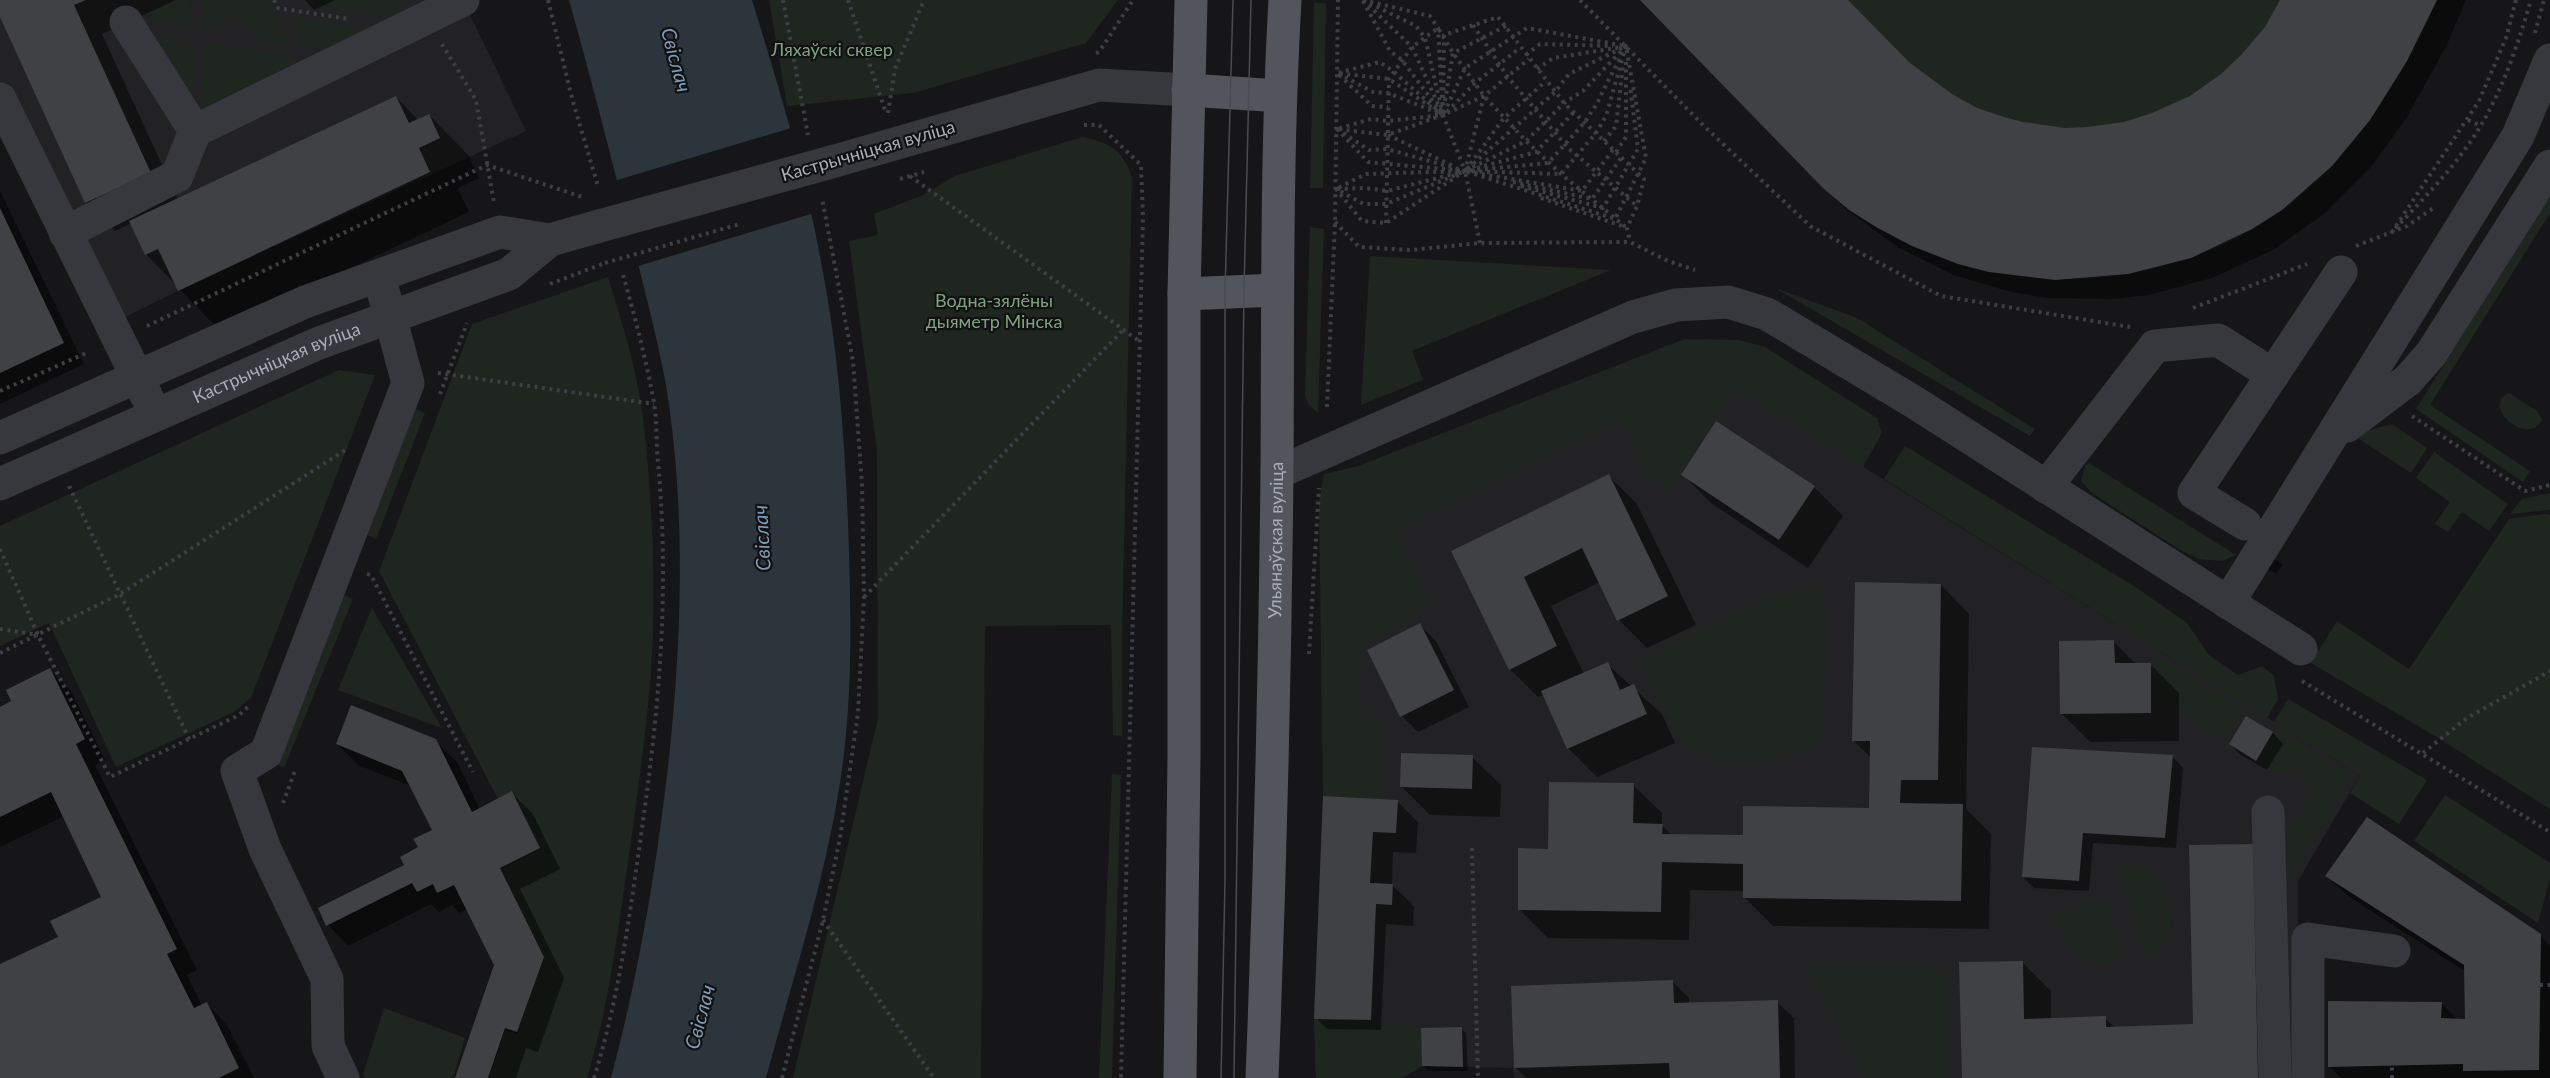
<svg xmlns="http://www.w3.org/2000/svg" width="2550" height="1078" font-family="Lato,sans-serif">
<rect width="100%" height="100%" fill="#161618"/>
<!-- built -->
<g fill="#222225">
<path d="M0,0H463L526,131L178,291L109,325L0,99Z"/>
<path d="M1667,345L2360,775L2298,881L2299,1078H1514L1513,1068L1422,1066L1402,1078H1316L1314,1019L1323,796L1357,529Z"/>
</g>
<!-- green -->
<g fill="#1e261f">
<path d="M172,0H190L191,27L148,20C151,7 160,5 172,0Z"/>
<path d="M204,0H270L290,45L257,39C238,0 231,30 202,29Z"/>
<path d="M298,0H401L407,18L307,6Z"/>
<path d="M769,0H1118L1086,43L913,93L787,106Z"/>
<path d="M1640,0H2437C2405,72 2364,141 2304,193C2203,280 2055,302 1931,254C1891,239 1856,215 1823,188Z"/>
<path d="M1314,2L1326,4L1323,188H1310Z"/>
<path d="M290,16L380,31L342,53L298,44Z"/>
<path d="M148,34L194,43L192,111Z"/>
<path d="M204,41L295,58L302,68L202,114Z"/>
<path d="M1082,137C1109,142 1124,151 1132,178L1122,636V736L1113,735L1111,625L985,626L981,1078H793L878,718L877,450L849,241L878,235L874,214L923,195L955,176Z"/>
<path d="M2550,196V213L2430,405L2530,471L2523,482L2416,409Z"/>
<path d="M1310,227L1324,229L1318,413L1308,404L1305,395Z"/>
<path d="M1370,256L1611,270L1412,351L1423,380L1361,405Z"/>
<path d="M608,277C622,322 637,370 643,417C653,505 657,596 650,684C645,741 637,799 629,855C618,930 609,1006 587,1078H489L505,1030L517,1034L543,956L501,869L540,848L513,792L498,799L379,571L472,324Z"/>
<path d="M1775,288L1857,318L2035,429L2030,436Z"/>
<path d="M1685,339L1739,340L1765,347L1877,418L1882,433L1863,467L1734,387L1669,489L1647,476L1622,420L1401,528L1399,541L1431,605L1361,646L1360,714L1382,719L1381,799L1323,796L1319,503L1324,474L1358,466Z"/>
<path d="M339,370L375,375L251,698L234,712L116,767L49,623L0,646V526Z"/>
<path d="M2509,393L2537,411L2542,419C2530,449 2479,406 2509,393Z"/>
<path d="M411,407L425,413L376,539L362,533Z"/>
<path d="M2392,424L2427,448L2411,473L2353,435Z"/>
<path d="M1905,446L2137,588L2187,623L2209,655L2238,675L2262,666L2274,676L2278,699L2267,718L1884,479Z"/>
<path d="M2434,452L2508,504L2489,531L2462,512L2448,532L2435,524L2450,502L2416,478Z"/>
<path d="M2089,463L2236,555L2222,561L2199,559L2182,551L2092,493L2081,481L2085,466Z"/>
<path d="M2550,493V510L2510,514L2522,499Z"/>
<path d="M2544,514L2550,515V809L2435,736L2311,663L2337,621L2409,669L2509,519Z"/>
<path d="M1814,584L1826,594L1824,738L1793,757L1717,763L1688,750L1638,660L1750,604Z"/>
<path d="M339,593L353,599L284,768L270,762Z"/>
<path d="M372,608L442,728L338,690Z"/>
<path d="M2156,656L2244,708L2225,741L2175,708L2157,707Z"/>
<path d="M2288,699L2427,780L2399,824L2350,793L2360,775L2274,722Z"/>
<path d="M2277,728L2352,776L2286,888L2287,826L2298,822L2313,789L2300,772L2267,771L2261,765Z"/>
<path d="M1112,774L1121,775L1112,1078H1099Z"/>
<path d="M2445,795L2550,863V879L2538,923L2414,841Z"/>
<path d="M2119,865C2151,866 2164,879 2170,910C2171,917 2172,927 2169,934C2165,945 2154,955 2147,965Z"/>
<path d="M2109,903L2122,961L2088,964L2050,920L2071,904Z"/>
<path d="M1806,965L1949,969L1950,1078H1865Z"/>
<path d="M384,1008L465,1038L453,1078H365L363,1074Z"/>
<path d="M1314,1019L1371,1020L1421,1028L1422,1066L1402,1078H1316Z"/>
</g>
<!-- water -->
<path fill="#2c353c" d="M569,0H752C779,87 806,177 822,267C840,360 846,457 849,552C851,622 852,692 843,762C829,869 794,974 766,1078H611C639,973 657,866 669,758C682,635 686,508 666,385C656,331 641,277 628,224C609,149 590,74 569,0Z"/>
<!-- pier -->
<path fill="#161618" d="M791,128L814,213L635,267L614,181Z"/>
<!-- shadow -->
<g fill="#0007">
<path d="M0,0H176L102,34L178,200L396,97L418,120L429,115L469,156L479,178L458,188L469,212L219,330L146,254L132,223L115,231L86,202L0,14Z"/>
<path d="M305,0H335L314,10Z"/>
<path d="M1643,0H1847L1911,66L1951,96L1977,109L2023,124L2048,128L2088,129L2124,123L2153,115L2191,97L2210,85L2253,44L2274,15L2281,0H2466L2446,47L2407,117L2372,166L2324,214L2273,250L2212,278L2149,295L2112,299L2048,298L2011,292L1953,275L1899,248L1846,209Z"/>
<path d="M0,191L84,364L0,404Z"/>
<path d="M1717,423L1814,487L1843,516L1808,568L1711,503L1683,475Z"/>
<path d="M1609,476L1637,504L1696,625L1647,648L1619,620L1600,582L1551,606L1584,674L1607,664L1662,714L1675,743L1597,777L1568,748L1545,694L1538,697L1510,669L1453,552Z"/>
<path d="M2268,554L2283,565L2276,574L2267,568Z"/>
<path d="M1941,585L1969,614L1966,809L1991,834L1989,929L1773,926L1744,897V891L1690,890L1689,940L1548,938L1519,909L1550,850L1633,785L1662,813V825L1672,836L1744,837L1870,809L1871,758L1853,740Z"/>
<path d="M1420,625L1436,641L1469,707L1418,732L1402,716Z"/>
<path d="M2114,642L2136,664H2150L2179,693V741L2090,742L2061,713Z"/>
<path d="M50,670L71,691L105,760L95,765L197,970L187,975L202,1006L207,1004L227,1025L254,1078H0V966L60,937L103,898L65,816L0,847V708L13,702Z"/>
<path d="M2246,718L2273,733L2283,744L2267,770L2241,755L2230,744Z"/>
<path d="M435,741L457,762L480,809L512,793L533,814L560,869L520,889L564,978L538,1052L526,1048L516,1078H456L496,965L468,909L459,913L452,905L439,912L431,904L348,946L328,925L406,866L434,830L411,786L358,765L337,744Z"/>
<path d="M1472,757L1501,785L1500,817L1430,815L1402,787Z"/>
<path d="M2173,757L2183,768L2176,848L2093,843L2089,891L2034,888L2023,877Z"/>
<path d="M1325,798L1397,801L1418,822L1416,853L1393,852L1392,885L1414,906L1413,926L1386,924L1381,1030L1327,1029L1316,1018Z"/>
<path d="M2281,874L2286,1078H1963L2022,962L2051,991V1019L2105,1018L2115,1028L2194,1026Z"/>
<path d="M2327,876L2540,935L2550,946V1078H2341L2329,1066L2442,1004L2458,1020H2466V972L2348,896Z"/>
<path d="M1673,982L1689,998V1004L1777,1002L1794,1018L1795,1078H1526L1515,1067Z"/>
<path d="M1461,1028L1466,1033L1468,1071H1429L1423,1066Z"/>
</g>
<!-- building -->
<g fill="#404145">
<path d="M0,0H86L74,5L151,173L85,203L0,17Z"/>
<path d="M1640,0H1848L1910,63L1952,94L1977,108L2004,117L2023,122L2065,128L2087,127L2124,122L2152,113L2190,96L2221,74L2241,55L2265,27L2280,0H2437L2407,61L2370,120L2332,166L2282,210L2252,229L2191,258L2128,274L2055,280L1989,272L1958,264L1912,246L1876,227L1849,210L1823,188Z"/>
<path d="M396,96L409,123L429,114L440,138L419,148L430,172L178,291L158,249L145,255L129,221Z"/>
<path d="M0,208L64,343L0,373Z"/>
<path d="M1716,421L1815,486L1779,540L1681,475Z"/>
<path d="M1609,474L1668,596L1617,621L1582,548L1524,577L1557,646L1509,670L1451,551Z"/>
<path d="M1855,582L1941,584L1938,780H1901L1900,803L1963,804L1961,901L1743,898V864L1662,862L1661,912L1518,910V848L1548,849L1549,782L1634,783L1633,823L1663,824L1662,834L1743,835V806L1869,808L1870,741H1852Z"/>
<path d="M1420,623L1454,690L1400,717L1367,650Z"/>
<path d="M2114,640L2115,663H2151V713L2060,714L2059,641Z"/>
<path d="M1608,662L1620,690L1634,684L1647,714L1567,749L1541,691Z"/>
<path d="M50,668L85,739L76,744L177,949L167,954L194,1008L207,1002L239,1068L219,1078H0V964L58,937L50,921L101,897L51,792L0,817V707L11,701L6,690Z"/>
<path d="M351,705L436,739L472,812L512,791L540,848L500,868L544,957L517,1032L505,1028L488,1078H455L494,965L454,885L437,893L433,884L417,892L412,883L326,926L318,908L404,865L400,857L418,847L413,839L432,830L402,771L336,744Z"/>
<path d="M2246,716L2273,732L2256,761L2229,744Z"/>
<path d="M2032,747L2173,755L2165,838L2083,833L2079,881L2022,877Z"/>
<path d="M1401,753L1473,755L1472,789L1400,787Z"/>
<path d="M1323,796L1398,800L1396,833L1373,832L1370,883L1393,884L1392,905L1376,904L1371,1020L1314,1019Z"/>
<path d="M2367,817L2541,934L2539,1070L2463,1071V1064L2328,1067V1001L2442,1002L2441,1018L2465,1019L2464,965L2325,876Z"/>
<path d="M2253,844L2258,1078H1962L1959,962L2023,961L2024,1019L2106,1016V1027L2193,1024L2189,845Z"/>
<path d="M1673,980L1674,1003L1778,1000L1780,1078H1670L1669,1063L1514,1068L1511,986Z"/>
<path d="M1462,1027L1463,1067L1422,1066L1421,1028Z"/>
</g>
<g fill="none" stroke-linecap="round" stroke-linejoin="round">
<!-- path -->
<g stroke="#3d3f44" stroke-width="4" stroke-dasharray="3 4.5" stroke-linecap="butt">
<path d="M274,0L278,8L349,19"/>
<path d="M548,0L573,102L598,186"/>
<path d="M783,0L808,135"/>
<path d="M848,0L886,113"/>
<path d="M1363,0L1430,16L1438,28L1443,115L1444,35L1498,17L1564,103L1644,179L1637,206L1627,228L1630,242"/>
<path d="M1363,0L1416,26L1425,38L1443,115L1412,47Z"/>
<path d="M1580,0L1704,126L1810,226L1941,296L2130,327"/>
<path d="M2516,0L2506,38L2479,101L2392,232C2428,194 2467,155 2490,109C2508,74 2520,37 2531,0"/>
<path d="M1363,1L1390,51L1402,60L1443,115L1394,72L1380,62L1337,73L1389,79L1443,115L1388,93L1373,92L1337,73L1372,106L1388,107"/>
<path d="M1473,25L1507,76L1568,148L1637,206"/>
<path d="M2535,33L2544,0"/>
<path d="M442,44L476,100L494,203"/>
<path d="M1626,46L1606,116L1596,133L1561,174L1465,171L1548,163L1585,122L1596,105Z"/>
<path d="M1626,46L1583,91L1564,103L1526,141L1465,171L1555,92L1569,74Z"/>
<path d="M1096,53L1099,52L1133,0"/>
<path d="M1526,55L1540,44L1613,46"/>
<path d="M1537,69L1553,58L1622,47"/>
<path d="M1484,96L1465,171L1443,115L1388,121L1371,119L1337,129L1387,135L1443,115L1484,96L1529,59"/>
<path d="M1445,101L1453,53L1506,26"/>
<path d="M1447,112L1475,83L1520,48"/>
<path d="M888,113L895,69L924,0"/>
<path d="M1444,113L1465,68L1527,28L1625,46"/>
<path d="M2468,120L2481,126"/>
<path d="M1084,125H1099L1141,165L1143,217L1121,1078"/>
<path d="M1337,129L1369,150L1387,149L1465,171L1368,162Z"/>
<path d="M1388,135L1455,167"/>
<path d="M1604,141L1616,126L1623,65"/>
<path d="M1613,150L1582,191L1465,171L1615,219L1646,158L1626,47"/>
<path d="M1616,152L1626,137V59"/>
<path d="M1477,168L1536,152L1574,112"/>
<path d="M1465,171L1386,223L1362,221L1336,189L1364,204H1386Z"/>
<path d="M1465,171L1387,191L1365,188L1336,189L1366,174Z"/>
<path d="M910,176L1139,341"/>
<path d="M900,179L924,172"/>
<path d="M1513,182L1592,199L1621,158"/>
<path d="M1521,186L1603,208L1638,149L1630,86"/>
<path d="M1541,198L1622,226"/>
<path d="M1335,222L1359,247L1411,250L1480,243L1630,242L1668,261L1695,270"/>
<path d="M1386,223L1389,79L1412,47L1438,28L1453,53L1484,96L1526,141L1561,174L1627,228"/>
<path d="M1480,243L1465,171L1504,118L1546,81"/>
<path d="M2356,246L2407,226L2435,207"/>
<path d="M550,284L605,263"/>
<path d="M2193,308L2307,264"/>
<path d="M147,326L487,165L582,197"/>
<path d="M438,373L654,404"/>
<path d="M0,391L89,352"/>
<path d="M440,394L467,323"/>
<path d="M1327,407L1335,222L1338,0"/>
<path d="M2412,416L2525,491L2550,485"/>
<path d="M69,486L190,741"/>
<path d="M0,549L38,635L110,777L239,715L249,706"/>
<path d="M367,574L371,575L473,772"/>
<path d="M864,597L1124,329"/>
<path d="M0,629L38,635"/>
<path d="M0,653L120,594L347,449"/>
<path d="M1309,654L1319,488"/>
<path d="M2302,681L2550,832"/>
<path d="M2423,753L2467,718L2550,671"/>
<path d="M283,803L296,768"/>
<path d="M1472,848L1478,1078"/>
<path d="M823,920L934,1078"/>
<path d="M2540,985H2550"/>
<path d="M594,1078C618,1001 629,921 640,842C659,712 670,593 658,462C656,443 657,422 654,403C646,358 634,314 622,271"/>
<path d="M782,1078L823,920L840,838L858,713L864,597L862,485L853,361L822,198"/>
<path d="M2392,1078V1066"/>
</g>
<!-- minor -->
<g stroke="#37383d" stroke-width="33">
<path d="M0,99L147,397"/>
<path d="M195,131L463,0"/>
<path d="M835,161L1099,85L1188,90"/>
<path d="M65,233L177,176L195,131L126,22"/>
<path d="M2347,426L2408,380L2431,354L2550,166"/>
<path d="M0,438L305,302L500,232L550,240"/>
<path d="M1277,473L1633,317L1676,305L1728,302L1767,314L1914,402L2301,649"/>
<path id="s1" d="M0,484L319,343L509,274L550,240L596,227"/>
<path d="M2046,487L2155,346L2218,340L2273,375"/>
<path d="M2245,524L2194,493L2341,272"/>
<path d="M2228,603L2518,136L2550,60"/>
<path d="M2268,812L2275,1078"/>
<path d="M343,1078L328,1046L327,979L265,849L237,771L266,753L408,383L379,276"/>
<path d="M2308,1078V939L2394,951"/>
</g>
<!-- major -->
<g stroke="#53555c" stroke-width="33">
<path d="M1188,90L1280,96"/>
<path d="M1184,294L1277,290"/>
<path d="M1180,1078L1184,755V294L1191,0"/>
<path id="s2" d="M1262,1078C1270,876 1275,674 1277,471C1278,314 1276,157 1285,0"/>
</g>
<!-- tram -->
<g stroke="#4a4c52" stroke-width="1.5">
<path d="M1221,1078L1225,880V292L1233,0"/>
<path d="M1234,1078L1244,291L1251,0"/>
</g>
<!-- path-bridge -->
<path stroke="#3d3f44" stroke-width="4" stroke-dasharray="3 4.5" stroke-linecap="butt" d="M605,263L740,224"/>
<!-- minor-bridge -->
<path stroke="#37383d" stroke-width="33" d="M596,227L835,161"/>
</g>
<g text-anchor="middle" stroke-width="4.5" stroke-linejoin="round" paint-order="stroke">
<!-- park labels -->
<g font-size="18" fill="#7fa381" stroke="#111113">
<text x="832" y="56">Ляхаўскі сквер</text>
<text x="994" y="307">Водна-зялёны<tspan x="994" dy="21">дыяметр Мінска</tspan></text>
</g>
<!-- street labels -->
<g font-size="18" fill="#a8adb8" stroke="#111113">
<text transform="translate(868 151) rotate(-16)" y="6">Кастрычніцкая вуліца</text>
<text dy="6" stroke="none"><textPath href="#s1" startOffset="302">Кастрычніцкая вуліца</textPath></text>
<text dy="6" stroke="none"><textPath href="#s2" startOffset="538">Ульянаўская вуліца</textPath></text>
</g>
<!-- water labels -->
<g font-size="20" font-style="italic" fill="#7f9bb3" stroke="#111113">
<text transform="translate(676 60) rotate(75)" y="7">Свіслач</text>
<text transform="translate(762 538) rotate(-93)" y="7">Свіслач</text>
<text transform="translate(700 1017) rotate(-75)" y="7">Свіслач</text>
</g>
</g>
</svg>
